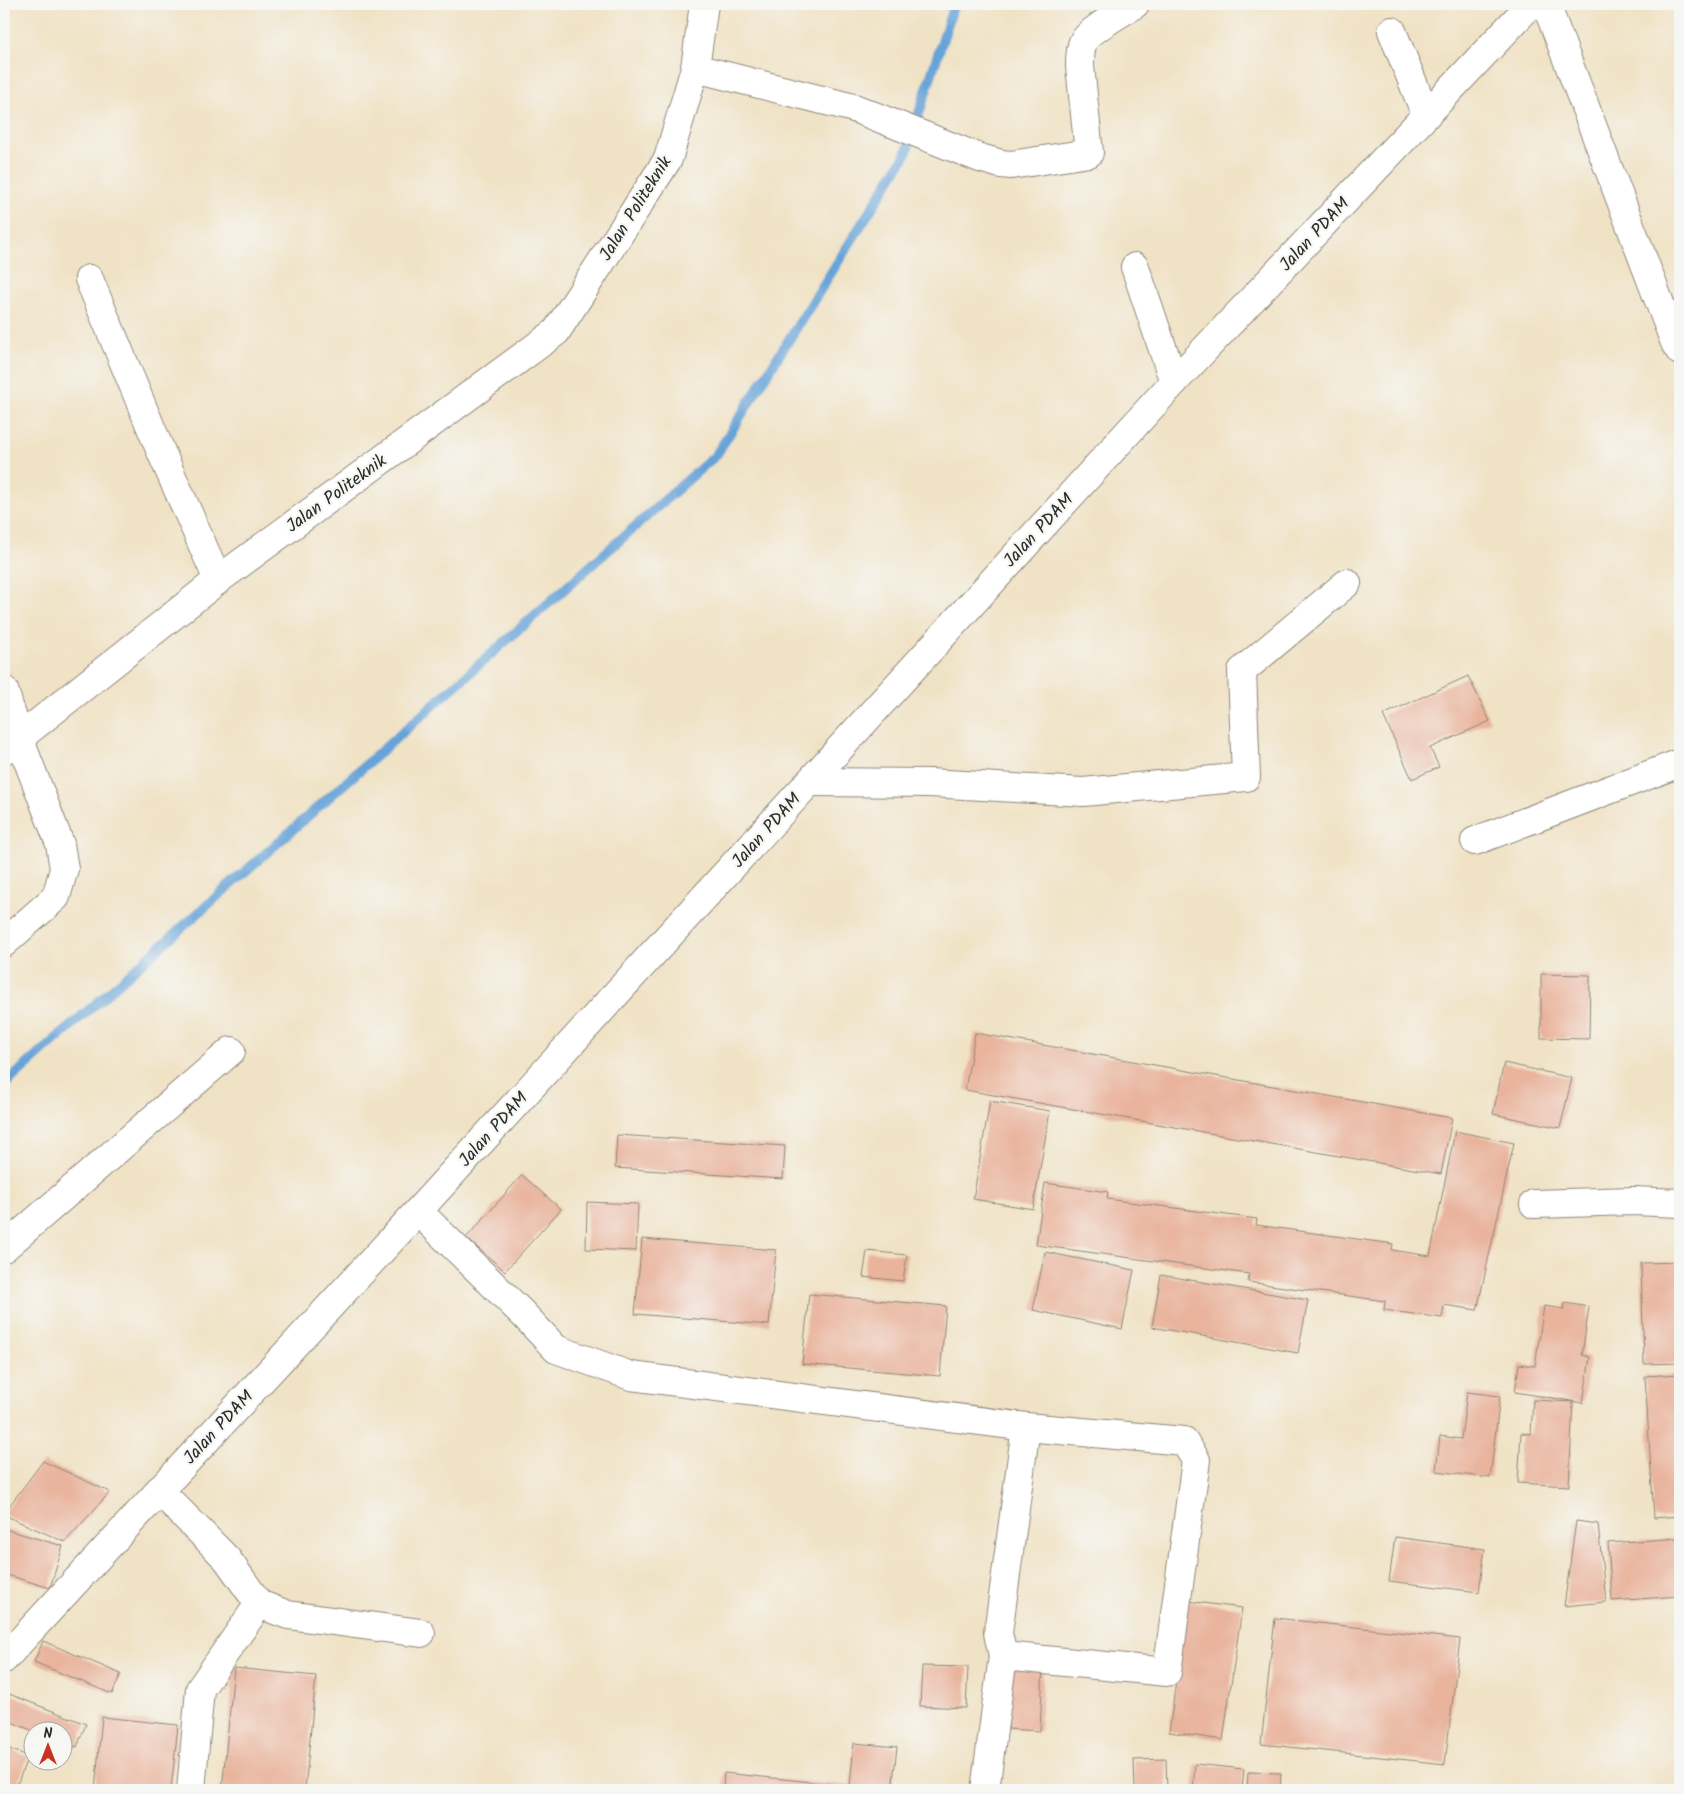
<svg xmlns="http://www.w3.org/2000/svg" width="1684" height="1794" font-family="Kalam,sans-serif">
<rect width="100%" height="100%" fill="#f6f6f2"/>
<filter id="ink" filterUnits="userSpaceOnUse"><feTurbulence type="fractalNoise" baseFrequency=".02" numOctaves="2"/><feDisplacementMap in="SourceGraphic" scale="10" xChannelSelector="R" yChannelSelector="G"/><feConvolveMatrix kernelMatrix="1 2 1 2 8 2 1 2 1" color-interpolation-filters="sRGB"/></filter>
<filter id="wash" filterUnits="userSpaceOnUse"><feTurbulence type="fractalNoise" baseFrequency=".0096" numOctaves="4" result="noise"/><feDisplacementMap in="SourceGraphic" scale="20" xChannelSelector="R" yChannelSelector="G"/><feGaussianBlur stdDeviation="1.12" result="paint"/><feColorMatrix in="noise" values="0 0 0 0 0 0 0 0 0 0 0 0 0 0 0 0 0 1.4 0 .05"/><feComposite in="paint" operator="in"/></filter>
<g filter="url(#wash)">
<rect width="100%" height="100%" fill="#f0e2c5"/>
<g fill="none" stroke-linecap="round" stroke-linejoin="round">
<!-- stream -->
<path stroke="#66a3d8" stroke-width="10" d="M4,1085L716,455L906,154L954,4"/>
</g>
<g id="blocks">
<!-- building -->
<g fill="#e9b39c">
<path d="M1468,676L1490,721L1430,748L1439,767L1412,779L1383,715Z"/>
<path d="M1541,974L1590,975L1589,1039L1541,1038Z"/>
<path d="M975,1033L1452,1118L1441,1174L965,1090Z"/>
<path d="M1504,1063L1572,1078L1560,1128L1493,1114Z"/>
<path d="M990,1101L1050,1111L1033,1209L973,1199Z"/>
<path d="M1455,1131L1514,1143L1477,1310L1444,1305L1442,1318L1384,1310L1385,1301L1248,1282L1249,1274L1036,1245L1045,1183L1108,1192L1107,1199L1257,1219L1256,1225L1393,1244L1392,1250L1430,1256Z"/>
<path d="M617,1135L785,1146L783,1179L615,1168Z"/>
<path d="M522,1175L561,1209L505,1271L466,1238Z"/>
<path d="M587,1202L638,1204L636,1251L586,1249Z"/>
<path d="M642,1239L776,1250L769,1325L635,1314Z"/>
<path d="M867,1251L907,1255L903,1281L863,1277Z"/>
<path d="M1045,1252L1134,1270L1122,1329L1033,1310Z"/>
<path d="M1680,1262V1363L1644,1364L1641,1263Z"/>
<path d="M1161,1275L1308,1300L1298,1353L1152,1327Z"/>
<path d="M809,1294L946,1306L940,1376L802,1364Z"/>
<path d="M1565,1303L1589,1307L1582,1355L1590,1357L1583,1403L1515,1392L1519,1364L1535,1366L1544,1306L1564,1309Z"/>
<path d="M1680,1374V1516L1654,1518L1645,1376Z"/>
<path d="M1467,1392L1500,1396L1490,1478L1436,1471L1440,1436L1461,1439Z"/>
<path d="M1533,1400L1573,1402L1569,1486L1518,1483L1521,1433L1531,1434Z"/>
<path d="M43,1461L110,1492L65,1542L4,1515V1513Z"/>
<path d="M1576,1521L1598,1524L1606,1602L1564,1606Z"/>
<path d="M4,1529L63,1546L50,1588L4,1574Z"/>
<path d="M1395,1537L1485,1549L1479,1592L1389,1581Z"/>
<path d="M1680,1538V1596L1612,1601L1608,1543Z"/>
<path d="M1187,1601L1242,1608L1223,1740L1169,1732Z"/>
<path d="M1275,1618L1460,1639L1445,1764L1261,1744Z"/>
<path d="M43,1641L121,1674L112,1694L34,1662Z"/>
<path d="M1010,1665L1043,1667L1040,1731L1008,1729Z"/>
<path d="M922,1666L968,1667L966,1708L920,1706Z"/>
<path d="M234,1668L316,1676L305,1790H222Z"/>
<path d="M9,1694L86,1724L77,1747L62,1742V1732H36L4,1719V1707Z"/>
<path d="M102,1717L178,1725L171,1790H95Z"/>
<path d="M854,1743L897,1747L892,1790H723L724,1773L850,1786Z"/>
<path d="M4,1747L28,1756L15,1790H4Z"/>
<path d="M1166,1759L1167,1790H1135L1134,1760Z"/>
<path d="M1195,1764L1244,1769L1242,1790H1193Z"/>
<path d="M1248,1772L1281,1773L1280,1790H1247Z"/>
</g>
</g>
</g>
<g filter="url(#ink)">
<use href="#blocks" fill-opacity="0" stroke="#8e8678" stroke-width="1"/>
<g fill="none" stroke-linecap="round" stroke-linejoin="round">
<!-- minor casing -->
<g stroke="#8e8678" stroke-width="30">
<g id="minor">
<path d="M1546,4L1675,343L1680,351"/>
<path d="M1392,31L1426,115"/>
<path d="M695,68L854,108L980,158L1001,164L1011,165L1089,153L1080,66C1080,58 1080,49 1083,42C1089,30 1123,12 1135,4"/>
<path d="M1135,267L1174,382"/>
<path d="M89,279L162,454L218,580"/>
<path d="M4,690L19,738L60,844L64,869L56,897L4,943"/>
<path d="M4,750L218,580L556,332L668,159L695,68L704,4"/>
<path d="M810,782L930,783L1083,792L1246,777L1242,671L1347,583"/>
<path d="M1475,841L1680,763"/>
<path d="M1534,1204L1633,1201L1680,1203"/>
<path d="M418,1211L523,1314L556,1349L631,1376L1026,1427"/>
<path d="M4,1248L231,1051"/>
<path d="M1026,1427L1184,1441L1196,1460L1167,1672L1003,1656L998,1633Z"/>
<path d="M159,1490L227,1559L259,1604L200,1689L191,1790"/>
<path d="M259,1604L288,1615L421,1633"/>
<path d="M4,1659L418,1211L1174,382L1531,4"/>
<path d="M985,1790L1003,1656"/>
</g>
</g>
<!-- minor -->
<use href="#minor" stroke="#fff" stroke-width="28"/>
</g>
</g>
<g text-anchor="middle" stroke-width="4.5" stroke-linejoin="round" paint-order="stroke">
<!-- street labels -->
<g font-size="18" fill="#2b2b2b" stroke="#f6f6f2">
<text transform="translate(635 208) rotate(-58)" y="6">Jalan Politeknik</text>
<text transform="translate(1314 234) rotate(-47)" y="6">Jalan PDAM</text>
<text transform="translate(336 493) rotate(-36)" y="6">Jalan Politeknik</text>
<text transform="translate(1038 530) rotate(-47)" y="6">Jalan PDAM</text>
<text transform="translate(766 830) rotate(-48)" y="6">Jalan PDAM</text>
<text transform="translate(493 1129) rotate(-48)" y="6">Jalan PDAM</text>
<text transform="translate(218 1427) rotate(-47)" y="6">Jalan PDAM</text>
</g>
</g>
<!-- margin -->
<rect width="1684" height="1794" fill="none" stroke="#f6f6f2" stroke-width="20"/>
<!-- north arrow -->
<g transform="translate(48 1746)"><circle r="24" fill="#f6f6f2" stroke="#a5a5a2"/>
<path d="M0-4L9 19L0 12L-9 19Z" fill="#c8321e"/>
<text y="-8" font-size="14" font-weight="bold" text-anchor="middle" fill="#2b2b2b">N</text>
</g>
</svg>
